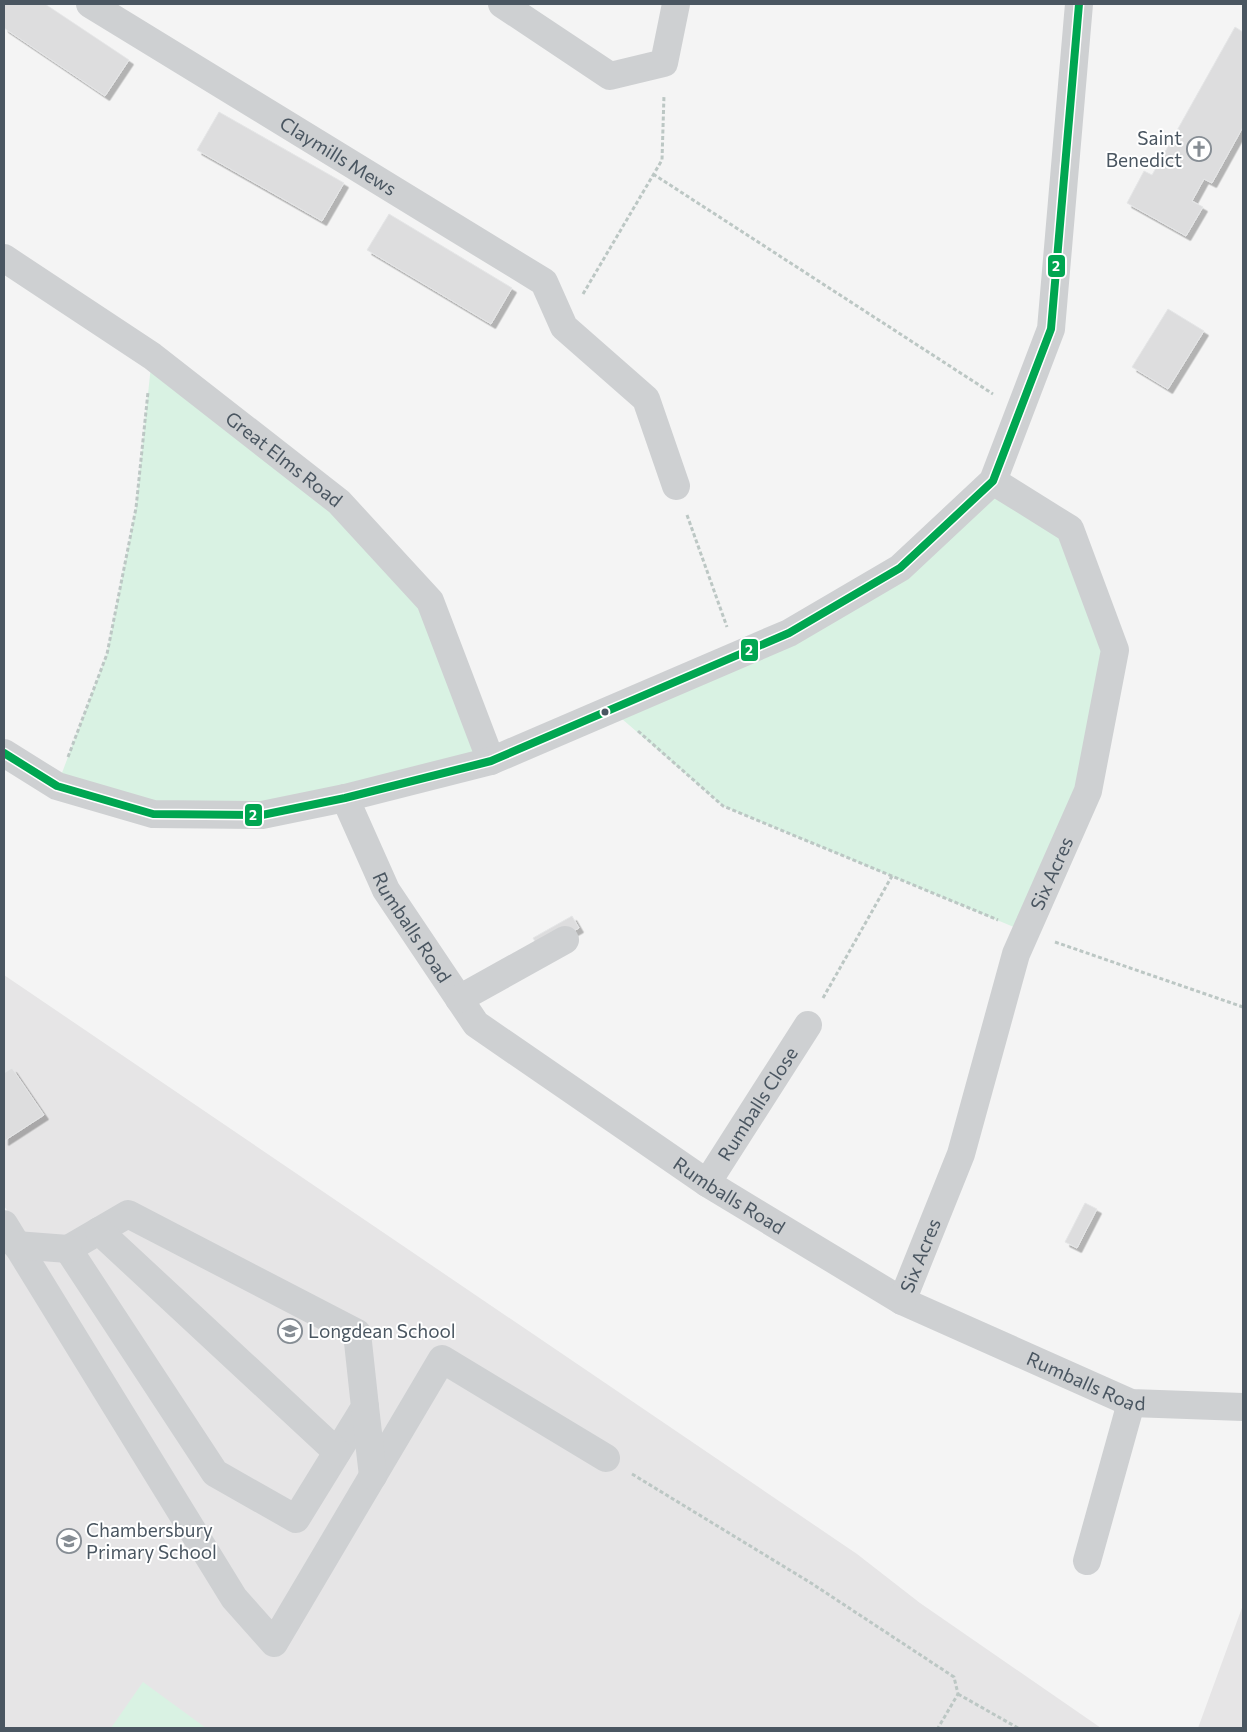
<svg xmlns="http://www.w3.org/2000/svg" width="1247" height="1732" font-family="Commissioner,sans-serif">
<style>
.education{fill:#e6e5e6}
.green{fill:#d9f2e3}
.building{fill:#ddddde;stroke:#e5e6e7;filter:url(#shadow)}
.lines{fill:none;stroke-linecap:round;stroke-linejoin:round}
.path{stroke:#bcc7c4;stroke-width:3;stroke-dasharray:4 2.5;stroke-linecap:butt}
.minor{stroke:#ced0d2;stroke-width:28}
.bus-1-casing{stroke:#fff;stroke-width:11}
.bus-1{stroke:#00a651;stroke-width:8}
.bus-dot{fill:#4a5661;stroke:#fff;stroke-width:2}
.labels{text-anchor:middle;stroke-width:4;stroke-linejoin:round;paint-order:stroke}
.poi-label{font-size:19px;fill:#4a5661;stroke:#fff;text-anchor:start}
.street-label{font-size:19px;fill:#4a5661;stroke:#fff}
.line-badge{stroke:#fff;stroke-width:2}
.badge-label{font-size:14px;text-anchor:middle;font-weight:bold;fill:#fff}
</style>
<defs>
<filter id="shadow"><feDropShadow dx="4.5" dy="4.5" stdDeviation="0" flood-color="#0004"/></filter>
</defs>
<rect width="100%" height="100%" fill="#f4f4f4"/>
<!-- education -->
<path class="education" d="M4 975 857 1554 920 1603 1101 1728H4V1227L14 1220 4 1206Z
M1243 1605V1728H1198Z"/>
<!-- green -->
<path class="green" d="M152 356 339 502 430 601 491 761 262 815 153 814 57 786 107 654 136 508Z
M993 481 1070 529 1115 650 1088 791 1026 932 723 806 600 700 789 633 900 568Z
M143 1682 206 1728H111Z"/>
<!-- building -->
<path class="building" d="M4 4H45L129 60 105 96 4 28Z
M1235 27 1243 32V127L1212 183 1204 179 1192 201 1203 207 1186 236 1127 203 1144 171 1152 175Z
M219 112 344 183 322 221 197 150Z
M389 214 512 288 491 324 367 250Z
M1168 309 1204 331 1168 389 1132 367Z
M572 916 579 928 540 950 533 938Z
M12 1068 44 1115 4 1141V1073Z
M1085 1203 1097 1209 1077 1248 1065 1242Z"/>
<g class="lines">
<!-- path -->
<path class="path" d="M653 174 993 394
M583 294 662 160 664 95
M687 515 727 627
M638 731 723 806 998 920
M68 757 107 654 136 508 148 392
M1055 942 1243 1007
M823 998 892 876
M632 1474 811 1583 954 1677 958 1694 938 1728
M958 1694 1018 1728"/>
<!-- minor -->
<g class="minor">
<path id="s1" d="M90 4 544 282 564 327 646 399 676 486"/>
<path d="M502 4 610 76 664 63 676 4"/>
<path id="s2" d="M4 258 152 356 339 502 430 601 491 761"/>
<path d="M4 753 57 786 153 814 262 815 345 798 491 761 789 633 900 568 993 481 1051 329 1079 4"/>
<path id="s3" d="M345 798 386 890 476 1024 707 1183 902 1301 1131 1403 1243 1407"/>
<path d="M459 999 565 940"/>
<path id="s4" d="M707 1183 808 1025"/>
<path d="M128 1214 357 1333 365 1407 296 1519 215 1473 68 1249Z"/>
<path d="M4 1224 234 1598 274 1643 442 1359 606 1458"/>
<path d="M99 1231 337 1452"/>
<path d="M16 1245 68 1249"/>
<path id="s5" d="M902 1301 961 1154 1016 954 1088 791 1115 650 1070 529 993 481"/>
<path d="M365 1407 373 1476"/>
<path d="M1087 1561 1131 1403"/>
</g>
<defs>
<path id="bus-1" d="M4 753 57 786 153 814 262 815 345 798 491 761 789 633 900 568 993 481 1051 329 1079 4"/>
</defs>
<!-- bus-1 casing -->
<use href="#bus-1" class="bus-1-casing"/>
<!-- bus-1 -->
<use href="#bus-1" class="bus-1"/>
</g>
<!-- icons -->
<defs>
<symbol id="church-ring" viewBox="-11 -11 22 22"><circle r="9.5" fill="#fff" stroke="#868d94" stroke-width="1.5"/><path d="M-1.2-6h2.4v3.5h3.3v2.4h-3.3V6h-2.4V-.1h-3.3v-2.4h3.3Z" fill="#868d94"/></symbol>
<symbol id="school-ring" viewBox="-11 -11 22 22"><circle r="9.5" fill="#fff" stroke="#868d94" stroke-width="1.5"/><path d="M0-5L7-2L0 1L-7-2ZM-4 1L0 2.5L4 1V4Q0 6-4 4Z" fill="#868d94"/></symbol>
</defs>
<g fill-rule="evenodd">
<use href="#church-ring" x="1185" y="135" width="28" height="28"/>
<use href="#school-ring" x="276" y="1317" width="28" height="28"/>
<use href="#school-ring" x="55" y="1527" width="28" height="28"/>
</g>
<!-- markers -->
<circle class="bus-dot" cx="605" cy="712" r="4.5"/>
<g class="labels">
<!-- poi labels -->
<g class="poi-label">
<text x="1182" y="145" text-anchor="end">Saint<tspan x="1182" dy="22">Benedict</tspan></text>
<text x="308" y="1338">Longdean School</text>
<text x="86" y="1537">Chambersbury<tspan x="86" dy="22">Primary School</tspan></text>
</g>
<!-- street labels -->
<g class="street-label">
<text dy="7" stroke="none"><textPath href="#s1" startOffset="291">Claymills Mews</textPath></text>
<text dy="7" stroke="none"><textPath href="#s2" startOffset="345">Great Elms Road</textPath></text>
<text dy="7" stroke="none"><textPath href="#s5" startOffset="454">Six Acres</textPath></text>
<text dy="7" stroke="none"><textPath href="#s3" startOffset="146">Rumballs Road</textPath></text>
<text dy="7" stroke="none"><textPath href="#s4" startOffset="94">Rumballs Close</textPath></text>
<text dy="7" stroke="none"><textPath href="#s3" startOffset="568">Rumballs Road</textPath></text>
<text dy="7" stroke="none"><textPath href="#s5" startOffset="49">Six Acres</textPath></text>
<text dy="7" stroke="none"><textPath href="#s3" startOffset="972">Rumballs Road</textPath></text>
</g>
</g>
<g class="line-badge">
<rect x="1047" y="254" width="19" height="24" rx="5" fill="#00a651"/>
<rect x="740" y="638" width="19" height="24" rx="5" fill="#00a651"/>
<rect x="244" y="803" width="19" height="24" rx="5" fill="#00a651"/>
</g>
<g class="badge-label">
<text x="1056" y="271">2</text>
<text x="749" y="655">2</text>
<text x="253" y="820">2</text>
</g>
<!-- border -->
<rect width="1247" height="1732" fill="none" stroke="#4a5661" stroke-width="10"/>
</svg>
